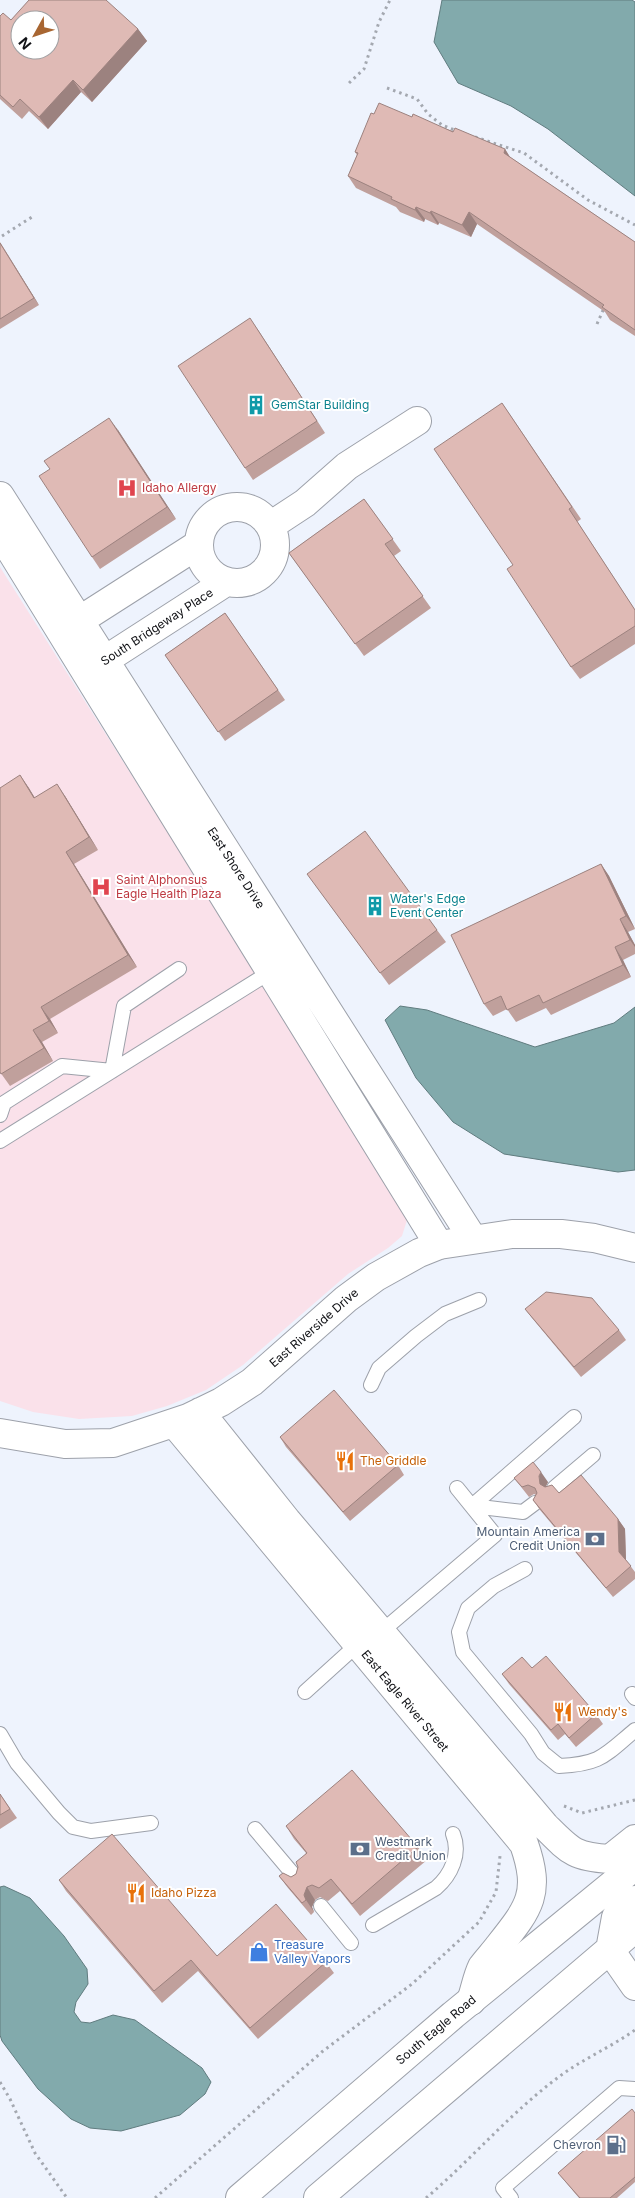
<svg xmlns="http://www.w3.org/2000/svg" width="635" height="2198" font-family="Inter,sans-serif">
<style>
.medical{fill:#fae1ea}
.water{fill:#82aaac;stroke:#607c7f}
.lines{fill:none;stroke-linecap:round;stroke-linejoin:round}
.lane-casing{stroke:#9da1aa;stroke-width:16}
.street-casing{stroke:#9da1aa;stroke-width:30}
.secondary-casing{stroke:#9da1aa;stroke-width:30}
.highway-casing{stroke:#9da1aa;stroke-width:30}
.path{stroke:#a4a8b0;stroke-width:3;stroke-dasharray:2.5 4;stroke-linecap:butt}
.lane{stroke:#fff;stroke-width:14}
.street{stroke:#fff;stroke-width:28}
.secondary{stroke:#fff;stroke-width:28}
.highway{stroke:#fff;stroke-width:28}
.wall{fill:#c0a09c}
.shaded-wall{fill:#9c827f}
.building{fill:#dfbab5;stroke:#9c827f;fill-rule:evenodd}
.labels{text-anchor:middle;stroke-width:4;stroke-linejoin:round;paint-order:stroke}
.culture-label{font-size:12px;fill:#0d838f;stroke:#fff;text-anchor:start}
.health-label{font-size:12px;fill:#be3a42;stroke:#fff;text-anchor:start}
.street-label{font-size:12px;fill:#111216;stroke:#fff}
.food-label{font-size:12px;fill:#c56008;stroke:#fff;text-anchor:start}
.service-label{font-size:12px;fill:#4e5e75;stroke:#fff;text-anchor:end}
.shop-label{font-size:12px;fill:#366cbe;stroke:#fff;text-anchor:start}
</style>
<rect width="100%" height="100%" fill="#eef3fd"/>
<!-- medical -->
<path class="medical" d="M0 567 405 1207 407 1220 402 1236 388 1248 348 1274 243 1365 206 1390 167 1406 132 1416 79 1419 33 1412 0 1401Z"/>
<!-- water -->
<path class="water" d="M442 0H632L635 2V196L548 129 511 106 458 83 434 42Z
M400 1006 427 1010 535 1047 614 1023 635 1007V1170L618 1172 504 1154 453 1122 416 1078 385 1020Z
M4 1886 30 1898 64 1936 87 1969 88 1984 76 2002 74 2012 81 2022 90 2023 113 2015 135 2020 202 2068 211 2082 205 2094 180 2115 121 2131 90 2128 71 2119 38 2089 2 2041 0 2035V1887Z"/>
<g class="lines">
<defs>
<path id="lane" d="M0 1115 4 1103 62 1066 112 1071 124 1006 179 969
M0 1141 275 969
M371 1385 379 1368 416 1336 445 1314 479 1300
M554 1488 593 1455
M472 1506 574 1417
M472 1506 523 1512 535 1503
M525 1569 494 1586 468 1608 459 1632 463 1652 531 1734 543 1753 559 1766C601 1764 604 1756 635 1730
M305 1692 358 1644 381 1632 495 1535 457 1488
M632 1694 635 1698
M0 1734 17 1763 59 1813 73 1827 91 1831 151 1823
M255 1829 298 1880
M321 1906 351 1943
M373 1925 436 1888C451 1875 461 1854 453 1834
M511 2198 503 2188 619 2088 635 2089"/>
<path id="street" d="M0 496 473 1239
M199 545a38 38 0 1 1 76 0a38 38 0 1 1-76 0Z
M270 526 305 503 347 466 417 421
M0 533 439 1245
M63 631 199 544
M88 671 226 582
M610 1950 635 1986"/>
<path id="secondary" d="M200 1412 287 1521 545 1826C570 1851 574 1857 610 1859L635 1839
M174 1423 524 1844C541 1893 530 1907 499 1946 494 1953 487 1960 482 1967 477 1977 475 1990 471 2001
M0 1433 65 1444 113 1443 188 1418 221 1402 252 1382 346 1299 376 1277 419 1253 439 1245 512 1234H561L594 1238 635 1248"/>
<path id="highway" d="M610 1950 616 1917 635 1900
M240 2198 453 2015 635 1866
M318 2198 635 1928"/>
</defs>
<!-- lane casing -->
<use href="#lane" class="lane-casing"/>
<!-- street casing -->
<use href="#street" class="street-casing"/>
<!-- secondary casing -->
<use href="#secondary" class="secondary-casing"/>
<!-- highway casing -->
<use href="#highway" class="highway-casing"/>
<!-- path -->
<path class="path" d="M349 83 364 69 379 22 390 0
M387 88 417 99 428 114 442 125 457 131
M475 137 524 153 588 200 635 225
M2 236 32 217
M597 324 604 308
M564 1806 582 1813 635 1800
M0 2082 10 2099 35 2153 67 2198
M155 2198 323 2051 412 1984 479 1922 496 1892 500 1856
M426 2198C472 2159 511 2112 560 2076 583 2059 611 2047 635 2030"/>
<!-- lane -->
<use href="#lane" class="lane"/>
<!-- street -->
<use href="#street" class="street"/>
<!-- secondary -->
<use href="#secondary" class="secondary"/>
<!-- highway -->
<use href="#highway" class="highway"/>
</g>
<!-- wall -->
<path class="wall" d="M0 16 11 20 138 29 147 41 92 102 81 92 48 129 29 111 22 119 0 99Z
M374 114 412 117 505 149 510 157 635 242V336L610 320 605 312 477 224 471 237 439 223 438 225 425 219 424 222 400 212 396 207 356 188 348 176 357 155 355 152Z
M0 242 39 305 0 329Z
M258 330 325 433 253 480 245 468Z
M502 403 581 519 577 522 635 610V644L580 679 571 667 513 565Z
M118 430 176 519 100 569 92 557Z
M364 499 401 551 394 556 431 608 364 656 289 553Z
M225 613 285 700 225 741 165 655Z
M20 775 35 798 65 796 98 850 74 864 137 967 50 1019 58 1033 42 1042 53 1061 10 1086 0 1072Z
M601 864 609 876 635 929 628 932 635 945V954L623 960 631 977 551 1015 546 1008 516 1022 507 1009 493 1016 484 1004Z
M316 886 437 930 446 942 389 985Z
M525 1309 619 1330 626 1340 581 1377 532 1318Z
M280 1437 398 1465 404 1475 350 1521 286 1447Z
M514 1478 548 1482 546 1486 559 1493 618 1519 625 1529 626 1560 635 1572V1579L613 1597 540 1510 533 1500 536 1495 534 1494 529 1497Z
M532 1668 596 1714 603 1724 576 1747 565 1734 558 1740 509 1684 502 1674Z
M0 1794 17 1818 0 1829Z
M286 1826 418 1847 427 1860 360 1916 340 1891 328 1901 320 1897 315 1900 312 1907 314 1912 311 1915 288 1888 279 1876 291 1877 296 1874 306 1853 294 1839Z
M59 1880 217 1956 326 1962 334 1973 258 2039 198 1971 162 2003 66 1891Z
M635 2113V2182L617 2198H579L558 2173Z"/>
<!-- shaded-wall -->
<path class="shaded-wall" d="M138 29 147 41 92 102 83 90Z
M73 80 81 92 48 129 39 117Z
M505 149 513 162 504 153Z
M416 207 425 219 424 222 415 210Z
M431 211 439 223 438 225 430 213Z
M469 212 477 224 471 237 462 225Z
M0 242 39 305 34 298Z
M250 318 258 330 325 433 317 421Z
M109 418 118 430 176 519 167 507Z
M569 509 577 522 635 610Z
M20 775 29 788 42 810 34 798Z
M57 784 65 796 98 850 89 837Z
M66 852 74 864 137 967 128 955Z
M601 864 609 876 635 929 626 916Z
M620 919 628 932 635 945V947L630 940Z
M615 947 623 960 631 977 623 965Z
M41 1007 50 1019 58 1033 49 1021Z
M33 1030 42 1042 53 1061 44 1048Z
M541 1472 548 1482 546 1486 547 1493 540 1484 539 1476Z
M618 1519 625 1529 626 1561 619 1552Z
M307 1887 315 1900 312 1907 314 1912 306 1900 304 1895Z"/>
<!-- building -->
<path class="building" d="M29 0H106L138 29 83 90 73 80 39 117 20 99 13 107 0 95V16L3 13 11 20ZM20 20H50V50H20Z
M379 103 412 117 413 114 453 132 455 128 505 149 504 153 635 242V330L602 307 604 305 469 212 462 225 431 211 430 213 416 207 415 210 391 199 392 197 348 176 358 153 355 152 371 113 374 114Z
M0 243 34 298 0 319Z
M250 318 317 421 245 468 178 366Z
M502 403 572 507 569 509 635 610V626L571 667 507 569 513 565 434 449Z
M109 418 167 507 92 557 39 476 50 469 44 461Z
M364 499 393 539 385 544 423 596 355 644 289 553Z
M225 613 278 690 218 732 165 655Z
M20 775 34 798 57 784 79 820 89 837 66 852 128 955 41 1007 49 1021 33 1030 44 1048 1 1074 0 1072V788Z
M365 831 437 930 380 973 307 874Z
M601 864 626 916 620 919 630 940 615 947 623 965 543 1003 539 995 507 1010 501 996 484 1004 451 935Z
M546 1292 592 1298 619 1330 574 1367 525 1309Z
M334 1390 398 1465 343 1512 280 1437Z
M533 1462 541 1472 539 1476 540 1484 545 1487 552 1485 559 1493 581 1475 618 1519 619 1552 631 1566 606 1588 533 1500 537 1493 535 1488 528 1485 522 1487 514 1478Z
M546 1656 596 1714 569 1738 558 1724 551 1730 502 1674 522 1657 532 1668Z
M352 1770 418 1847 352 1904 331 1879 319 1888 312 1885 307 1887 304 1895 306 1900 302 1903 279 1876 283 1873 291 1877 296 1874 298 1867 296 1862 307 1853 286 1826Z
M0 1794 10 1809 0 1815Z
M112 1834 217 1956 276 1904 326 1962 250 2028 191 1960 154 1991 59 1880Z
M632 2109 635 2113V2177L610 2198H580L558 2173Z"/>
<!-- icons -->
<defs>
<symbol id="building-bare" viewBox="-9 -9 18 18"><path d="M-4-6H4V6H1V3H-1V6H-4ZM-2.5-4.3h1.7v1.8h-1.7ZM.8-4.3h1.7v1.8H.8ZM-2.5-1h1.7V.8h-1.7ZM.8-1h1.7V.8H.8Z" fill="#0f9aa8" stroke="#fff" stroke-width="2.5" paint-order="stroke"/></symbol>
<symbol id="hospital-bare" viewBox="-9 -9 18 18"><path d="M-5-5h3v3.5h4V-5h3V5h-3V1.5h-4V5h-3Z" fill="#e0444e" stroke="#fff" stroke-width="2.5" paint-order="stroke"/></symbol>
<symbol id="restaurant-bare" viewBox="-9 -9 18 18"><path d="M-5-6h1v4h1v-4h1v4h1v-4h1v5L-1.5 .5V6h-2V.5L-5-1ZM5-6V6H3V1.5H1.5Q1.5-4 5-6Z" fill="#e8710a" stroke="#fff" stroke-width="2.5" paint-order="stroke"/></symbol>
<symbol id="bank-bare" viewBox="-9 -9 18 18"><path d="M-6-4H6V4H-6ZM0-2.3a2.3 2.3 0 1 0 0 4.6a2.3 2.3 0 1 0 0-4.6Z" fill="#5c6f8a" stroke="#fff" stroke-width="2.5" paint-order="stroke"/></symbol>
<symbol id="shop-bare" viewBox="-9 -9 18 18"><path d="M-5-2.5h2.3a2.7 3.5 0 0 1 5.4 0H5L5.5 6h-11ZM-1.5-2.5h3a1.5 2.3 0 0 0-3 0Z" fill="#3f7fe0" stroke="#fff" stroke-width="2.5" paint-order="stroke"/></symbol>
<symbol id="fuel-bare" viewBox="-9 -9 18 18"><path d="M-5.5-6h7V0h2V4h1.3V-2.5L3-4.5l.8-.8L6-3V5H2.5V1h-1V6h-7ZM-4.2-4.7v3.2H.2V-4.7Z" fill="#5c6f8a" stroke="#fff" stroke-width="2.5" paint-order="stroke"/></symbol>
</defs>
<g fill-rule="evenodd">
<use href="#building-bare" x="242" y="391" width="28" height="28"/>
<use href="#hospital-bare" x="113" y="474" width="28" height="28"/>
<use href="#hospital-bare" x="87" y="873" width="28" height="28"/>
<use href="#building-bare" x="361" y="892" width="28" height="28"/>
<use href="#restaurant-bare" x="331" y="1447" width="28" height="28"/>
<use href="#bank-bare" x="581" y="1525" width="28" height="28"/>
<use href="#restaurant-bare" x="549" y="1698" width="28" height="28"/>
<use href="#bank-bare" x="346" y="1835" width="28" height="28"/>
<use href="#restaurant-bare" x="122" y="1879" width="28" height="28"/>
<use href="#shop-bare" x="245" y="1938" width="28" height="28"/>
<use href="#fuel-bare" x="602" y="2131" width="28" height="28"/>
</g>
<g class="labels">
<!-- culture labels -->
<g class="culture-label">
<text x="271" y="409">GemStar Building</text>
<text x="390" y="903">Water's Edge<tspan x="390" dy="14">Event Center</tspan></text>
</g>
<!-- health labels -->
<g class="health-label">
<text x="142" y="492">Idaho Allergy</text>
<text x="116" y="884">Saint Alphonsus<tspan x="116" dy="14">Eagle Health Plaza</tspan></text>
</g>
<!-- street labels -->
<g class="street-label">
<text transform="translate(157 627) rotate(-33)" y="4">South Bridgeway Place</text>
<text transform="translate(236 868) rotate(57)" y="4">East Shore Drive</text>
<text transform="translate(314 1328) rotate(-41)" y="4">East Riverside Drive</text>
<text transform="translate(405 1701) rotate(50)" y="4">East Eagle River Street</text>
<text transform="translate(436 2030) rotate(-40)" y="4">South Eagle Road</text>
</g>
<!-- food labels -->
<g class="food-label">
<text x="360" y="1465">The Griddle</text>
<text x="578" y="1716">Wendy's</text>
<text x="151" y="1897">Idaho Pizza</text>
</g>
<!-- service labels -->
<g class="service-label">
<text x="580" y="1536">Mountain America<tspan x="580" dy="14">Credit Union</tspan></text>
<text x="375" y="1846" text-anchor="start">Westmark<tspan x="375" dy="14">Credit Union</tspan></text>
<text x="601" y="2149">Chevron</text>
</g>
<!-- shop labels -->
<g class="shop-label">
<text x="274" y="1949">Treasure<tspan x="274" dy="14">Valley Vapors</tspan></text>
</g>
</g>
<!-- north arrow -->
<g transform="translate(35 35) rotate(230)"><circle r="24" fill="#ffffff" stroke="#a0a0a2"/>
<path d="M0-4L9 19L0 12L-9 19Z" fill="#a86632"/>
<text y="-8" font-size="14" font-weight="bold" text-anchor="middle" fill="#111216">N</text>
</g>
</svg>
